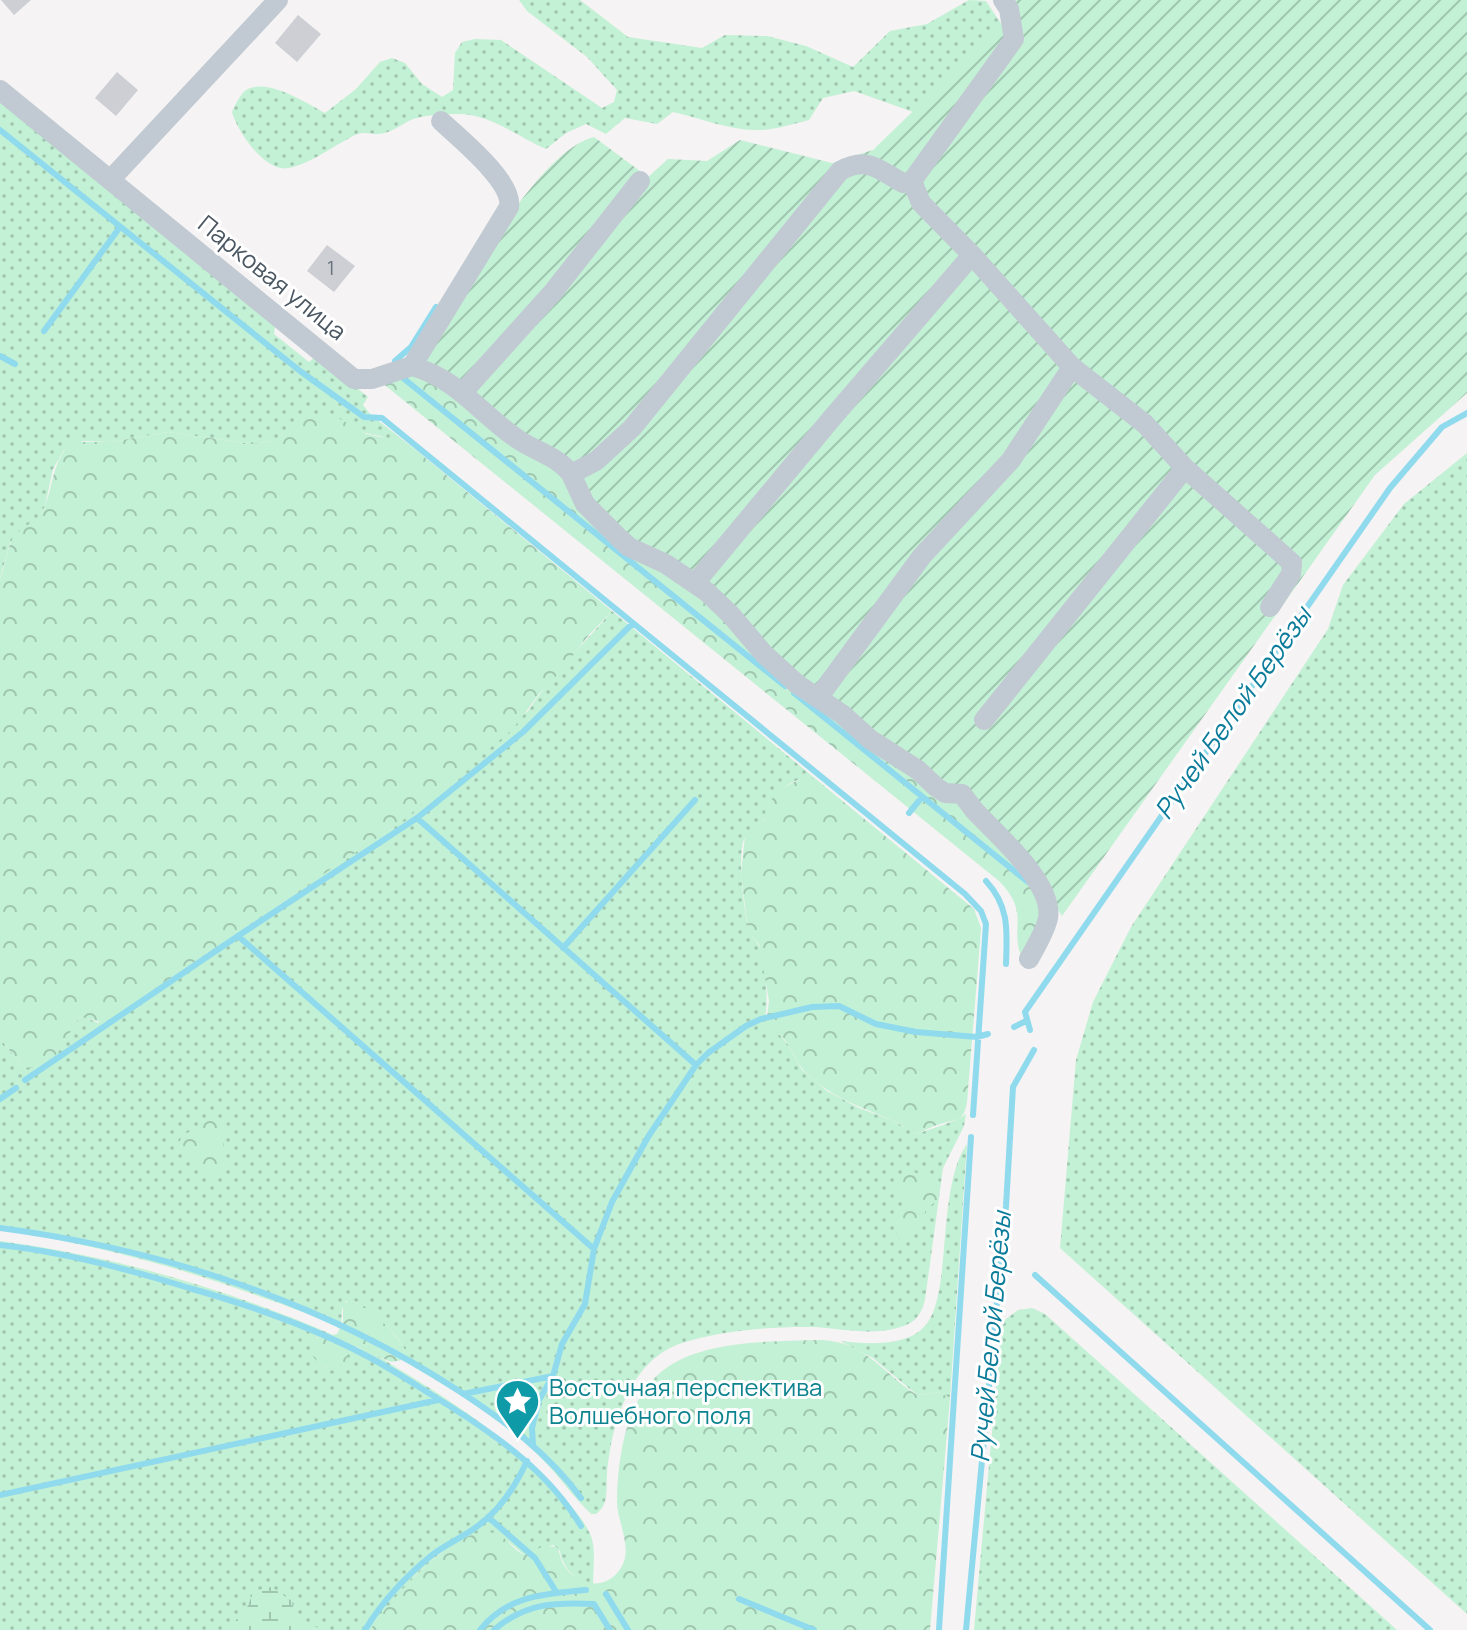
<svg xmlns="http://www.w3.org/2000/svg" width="1467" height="1630" font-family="Manrope,sans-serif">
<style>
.grass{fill:url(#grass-dots)}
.forest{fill:url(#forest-crowns)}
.wetland{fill:url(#wetland-marsh)}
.garden{fill:url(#garden-furrows)}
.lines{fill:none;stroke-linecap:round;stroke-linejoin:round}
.stream{stroke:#90daee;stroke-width:6}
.building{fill:#cdcfd5}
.minor{stroke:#c1cad2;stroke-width:20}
.labels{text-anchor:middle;stroke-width:6;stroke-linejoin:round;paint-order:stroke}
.number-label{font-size:20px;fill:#6b747e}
.street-label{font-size:24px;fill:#4a5661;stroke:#fff}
.culture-label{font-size:24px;fill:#0d838f;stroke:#fff;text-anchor:start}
.water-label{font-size:26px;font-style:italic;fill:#0c7c9b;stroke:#fff}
</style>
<defs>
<pattern id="grass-dots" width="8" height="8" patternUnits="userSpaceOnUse" patternTransform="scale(2)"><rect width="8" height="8" fill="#c3f1d5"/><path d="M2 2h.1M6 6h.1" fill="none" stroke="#a0c6b0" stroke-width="1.8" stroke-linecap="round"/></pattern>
<pattern id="forest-crowns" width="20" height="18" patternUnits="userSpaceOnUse" patternTransform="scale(2)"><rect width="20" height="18" fill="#c3f1d5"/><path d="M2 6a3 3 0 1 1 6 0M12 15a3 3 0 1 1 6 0" fill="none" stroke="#a0c6b0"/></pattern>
<pattern id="wetland-marsh" width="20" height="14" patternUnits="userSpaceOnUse" patternTransform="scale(2)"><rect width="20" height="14" fill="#c3f1d5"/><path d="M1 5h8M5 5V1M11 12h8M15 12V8" fill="none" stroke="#a0c6b0"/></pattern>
<pattern id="garden-furrows" width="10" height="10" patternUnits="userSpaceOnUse" patternTransform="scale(2)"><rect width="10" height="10" fill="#c3f1d5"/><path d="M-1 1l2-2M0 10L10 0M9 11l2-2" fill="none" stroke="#a0c6b0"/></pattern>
</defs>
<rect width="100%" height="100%" fill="#f5f3f3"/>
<!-- grass -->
<path class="grass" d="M519 0H580L628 37 702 48 725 35 767 36 806 46 853 67 890 31 927 24 969 0 986 1 1006 31 916 113 854 91 823 98 809 120C793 124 775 130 759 130 730 131 701 118 673 112L657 124 625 118 606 134 586 124 566 133 546 149C516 136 490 113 455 114 442 114 425 115 413 119 402 124 391 133 379 134 370 134 364 131 355 135 335 145 310 164 289 168 265 173 237 131 232 112 235 105 240 95 246 90 267 77 306 103 325 113L356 89 380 62 392 58 405 63 422 84 442 97 453 90 455 53 462 42 475 39 501 40 602 108 614 102 617 90 587 57 527 11Z
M0 97 275 326 274 334 309 362 315 357 320 358 368 397 363 405 371 415 416 450 380 436 297 419 275 441 252 444 168 432 111 442 83 441 64 450 53 469 45 506 39 517 10 543 0 579Z
M1467 453V1614L1060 1248 1076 1060 1093 1002 1131 927 1328 629 1343 585 1404 504Z
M612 611 817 780C793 774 774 792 766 814 762 825 746 831 743 842 738 862 744 907 748 928 750 935 755 938 758 944 765 956 769 1004 765 1017L789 1046 802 1070 827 1091 859 1108 894 1121 916 1134C928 1130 958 1121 966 1114L964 1126 943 1168 925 1300C922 1310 918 1320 908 1324 879 1338 842 1328 812 1327 774 1326 715 1331 679 1344 628 1363 611 1427 607 1475 606 1490 609 1505 596 1514H591C572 1496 557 1473 538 1455 498 1416 450 1388 402 1360L405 1350C394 1328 374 1315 354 1301H346L342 1309 341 1329C315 1316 288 1306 261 1297 176 1266 89 1243 0 1230V1038L22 1066C52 1076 64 1037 79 1018L85 1017 98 1023 528 711C552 674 584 644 612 611Z
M967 1144 950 1398 939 1392 917 1395 873 1358 840 1341C866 1344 904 1347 923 1328 954 1299 935 1190 967 1144Z
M0 1241C115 1256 227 1289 333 1335L315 1338 316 1359 326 1368 353 1348C369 1347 388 1363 402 1371 461 1407 516 1444 562 1496 572 1507 585 1521 591 1536 596 1550 593 1569 593 1585 577 1582 562 1568 560 1551L553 1545 524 1555 509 1542 463 1539 438 1555 415 1576 370 1630H0Z
M1032 1308 1045 1314 1397 1630H974L1002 1322 1018 1310Z"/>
<!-- forest -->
<path class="forest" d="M414 371 558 467 655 563 960 798 1030 880 1042 917 1022 959C1009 926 1031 914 999 881L381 382Z
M318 414 340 419 366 434 395 440 416 450 612 611 588 636 560 672 539 694 513 729 402 821 107 1021C96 1024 90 1016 79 1018 64 1038 54 1076 22 1066L0 1038V579C5 567 6 554 11 542 18 526 39 523 45 506 54 482 52 463 71 442H111L168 432 252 444 275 441 297 419Z
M808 777 817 780 974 909 981 928 980 942 967 1102C964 1122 956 1119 940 1124 932 1126 924 1131 916 1134 908 1131 902 1124 894 1121 861 1107 832 1098 806 1073 793 1060 790 1035 770 1030L766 1024 769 1001 759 944 748 931 741 874 745 835 764 819C766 796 787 783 808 777Z
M211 1119H221L227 1124 223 1149 225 1166 223 1175 215 1180 186 1158 178 1145 182 1136Z
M912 1172C927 1175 940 1182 939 1199L926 1209 921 1224 911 1234 900 1239C888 1225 901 1218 905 1204 898 1195 895 1189 898 1177Z
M350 1300C369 1306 396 1332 405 1350L402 1360 391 1362 357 1347 349 1351 345 1362 335 1371C325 1369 305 1356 312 1342 315 1335 330 1336 337 1334L343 1322V1304Z
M822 1340C868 1343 882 1373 917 1395L939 1392 950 1398 930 1630H370C389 1602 456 1522 494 1533 507 1536 512 1550 524 1555L544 1546 557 1547C560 1553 560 1558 563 1564 577 1587 608 1592 622 1566 633 1547 616 1519 617 1500 622 1349 691 1342 822 1340Z"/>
<!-- wetland -->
<path class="wetland" d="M271 1587 292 1601C295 1627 305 1621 323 1630H225L245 1612 254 1591Z"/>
<!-- garden -->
<path class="garden" d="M994 0H1467V393L1375 475 1062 916 1050 897 946 789 882 741 637 544 588 499 432 369 424 356C457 302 534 152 594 137L648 177 668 159 707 161 740 140 832 163 873 150 1006 21Z"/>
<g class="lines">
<!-- stream -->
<path class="stream" d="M0 130 300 371 364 417 382 418 633 623
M44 331 120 227
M0 356 15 364
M395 361 411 347 436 307
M403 378 785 686
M794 693 1028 882
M909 813 922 797
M417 818 696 1065
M986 881C1010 907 1007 932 1006 964
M238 936 594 1249
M563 948 695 800
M1014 1027 1026 1021
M1030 1030 1025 1012 1390 488 1442 427 1467 413
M25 1080 238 936 417 818 523 732 633 623 965 894 981 911 986 924 973 1115
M0 1099 16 1088
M0 1228C160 1249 323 1302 459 1391 505 1421 548 1453 581 1498
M0 1245C64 1252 128 1269 189 1288 249 1305 310 1326 365 1355 394 1370 420 1388 448 1405 500 1438 549 1473 581 1526
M1035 1275 1430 1630
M463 1394 553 1376
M533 1445 532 1428 539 1400 553 1376 562 1344 585 1304 594 1249 612 1202 648 1137 696 1065 708 1053 746 1026 761 1019 812 1007 839 1006 876 1024 916 1032 977 1037 988 1034
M0 1495 438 1400
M488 1517 535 1558 557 1593
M606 1594 628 1630
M739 1599 814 1630
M365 1630C382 1602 406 1576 432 1555 446 1544 464 1537 479 1525 501 1509 516 1485 527 1461
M480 1630C508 1595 545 1594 586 1590
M494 1630C525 1603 555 1602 594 1604L610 1630
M939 1630 971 1137
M966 1630 1006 1206 1013 1087 1034 1050"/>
</g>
<!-- building -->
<path class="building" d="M1 0H31L14 15Z
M298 15 321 34 297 62 275 43Z
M117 72 138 90 116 116 95 98Z
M327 245 355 266 334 292 307 271Z"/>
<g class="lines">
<!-- minor -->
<path class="minor" d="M0 90 354 379H372L412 366
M111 179 278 0
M912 181 921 203 972 255 1072 367 1145 424 1185 468 1292 563 1291 574 1270 607
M412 366C460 380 481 415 519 440 535 451 559 457 571 474L596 461 632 428 840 171C868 156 877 169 903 183L912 181 1014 39 1009 9 1003 0
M412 366 509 207C514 182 459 138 441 121
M463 392 553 292 640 181
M571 474 585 504 619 538 629 547 666 564 707 592 731 615 764 654 797 684 842 714 871 740 918 770 936 787 945 793 962 794 974 810C996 834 1054 883 1048 918 1045 932 1036 946 1029 959
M695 583 832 418 972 255
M818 698 922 556 1011 460 1072 367
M984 720 1185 468"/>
</g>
<!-- icons -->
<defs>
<symbol id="sight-pin" viewBox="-11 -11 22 30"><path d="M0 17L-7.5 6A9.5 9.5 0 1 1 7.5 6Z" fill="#0f9aa8" stroke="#fff"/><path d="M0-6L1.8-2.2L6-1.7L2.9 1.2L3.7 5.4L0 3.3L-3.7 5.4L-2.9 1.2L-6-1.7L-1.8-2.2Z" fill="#fff"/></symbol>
</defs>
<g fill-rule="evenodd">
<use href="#sight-pin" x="492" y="1376" width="51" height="69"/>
</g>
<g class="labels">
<!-- number labels -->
<g class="number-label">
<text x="331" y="275">1</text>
</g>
<!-- street labels -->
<g class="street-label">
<text transform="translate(272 278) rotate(39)" y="8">Парковая улица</text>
</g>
<!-- culture labels -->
<g class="culture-label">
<text x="549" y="1396">Восточная перспектива<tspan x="549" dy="28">Волшебного поля</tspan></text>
</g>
<!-- water labels -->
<g class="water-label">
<text transform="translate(1233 713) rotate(-55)" y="9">Ручей Белой Берёзы</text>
<text transform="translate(991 1337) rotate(-85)" y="9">Ручей Белой Берёзы</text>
</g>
</g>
</svg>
